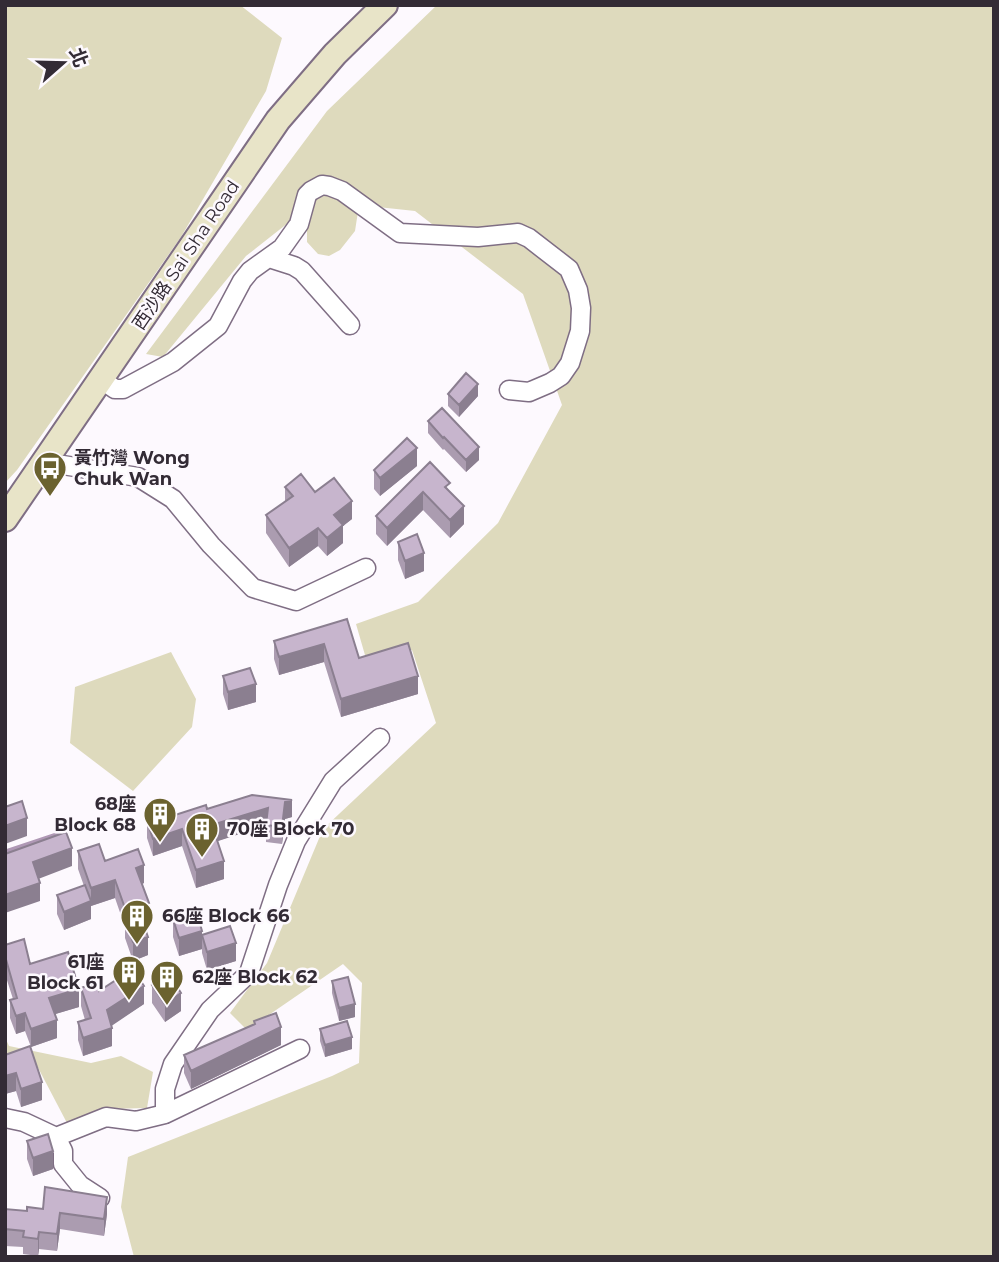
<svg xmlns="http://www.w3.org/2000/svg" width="999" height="1262" font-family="Montserrat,'Noto Sans TC',sans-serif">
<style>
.green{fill:#dedabd}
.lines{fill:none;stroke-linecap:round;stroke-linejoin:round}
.stream{stroke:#af98b5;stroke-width:5}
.street-casing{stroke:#7f6e84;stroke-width:21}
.secondary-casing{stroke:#7f6e84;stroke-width:28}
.street{stroke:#fff;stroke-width:18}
.secondary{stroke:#e8e4c8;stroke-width:24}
.wall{fill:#ab9cb0}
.shaded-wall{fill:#8b7f90}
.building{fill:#c7b5cd;stroke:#8b7f90;stroke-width:2}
.labels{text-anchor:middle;stroke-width:5;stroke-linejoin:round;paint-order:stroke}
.street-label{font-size:18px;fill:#332b35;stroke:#fdf9fe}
.poi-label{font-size:18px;font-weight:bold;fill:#332b35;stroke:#fdf9fe;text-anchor:start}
</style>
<rect width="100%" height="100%" fill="#fdf9fe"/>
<!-- green -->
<path class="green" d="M5 5H240L282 38 266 91 181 237 17 470 5 483Z
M437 5H994V1257H134L121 1207 128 1157 332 1076 359 1063 362 983 343 964 247 1030 230 1013 267 963 323 829 436 723 412 650 367 662 356 624 418 602 498 523 562 405 523 294 415 211 359 205 355 231 340 250 329 256 318 254 307 242V208L246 256 163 357 146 354 327 111Z
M171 652 196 699 192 727 133 791 70 743 75 687Z
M5 1037 9 1046 91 1063 121 1056 153 1072 147 1108 110 1109 67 1123 34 1060 5 1062Z"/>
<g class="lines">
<!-- stream -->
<path class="stream" d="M5 852 59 834"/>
<defs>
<path id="street" d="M269 258 294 266 302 271 350 325
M102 380 115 389H123L173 362 218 326 242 281 250 271 282 248 299 224 307 195 311 191 322 185 329 186 342 191 400 233 478 237 518 233 529 238 569 269 578 290 581 308 580 331 570 363 561 376 550 383 529 392 509 390
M44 462 138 477 173 499 211 545 253 588 296 601 366 568
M165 1114V1089L173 1064 210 1010 249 973 278 885 296 841 333 781 380 738
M5 1118 24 1122 56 1137 106 1117 136 1121 165 1114 300 1049
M56 1137 63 1151V1164L80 1185 100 1198"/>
<path id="secondary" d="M5 519 278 120 335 54 385 5"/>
</defs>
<!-- street casing -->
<use href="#street" class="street-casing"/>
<!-- secondary casing -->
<use href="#secondary" class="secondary-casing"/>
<!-- street -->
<use href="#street" class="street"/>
<!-- secondary -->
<use href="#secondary" class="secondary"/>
</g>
<!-- wall -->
<path class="wall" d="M448 394 478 396 459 417 448 406Z
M428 421 479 460 466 472 444 449 443 450 428 433Z
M430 462 450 492 464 524 450 538 423 510 387 546 376 534V516Z
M417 466 380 496 374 489V470Z
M285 487 315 492 352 519 343 526V543L327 556 318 546 289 567 266 533V515L285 502Z
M398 542 424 571 405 579 398 560Z
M347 619 359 658 418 694 341 717 324 662 279 675 274 659V641Z
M223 676 256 702 228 710 223 694Z
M169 817H292L285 819 282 844 266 842V825L217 841 224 879 196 888 182 846 153 856 147 838V821Z
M78 851 105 861 144 883 142 884 149 921 143 923 148 955 133 961 125 938V927L115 898 91 906V919L64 930 57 914V895L84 886 78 869Z
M173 919 202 949 179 956 173 937Z
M202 935 236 961 207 970 202 953Z
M5 945 30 964 79 1007 55 1014 57 1038 31 1047 25 1031 16 1034 10 1018V1000L13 999 5 974Z
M332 981 355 1017 339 1021 332 993Z
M152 985 181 1011 165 1022 152 1003Z
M81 988 99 991 144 1004 111 1025 112 1046 83 1056 78 1040V1022L85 1020 81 1006Z
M254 1021 281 1045 191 1089 184 1073V1055L254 1025Z
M320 1029 352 1049 325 1057 320 1041Z
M5 1055 42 1100 21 1107 16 1091 5 1094Z
M27 1141 53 1169 33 1176 27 1159Z
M5 1209 27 1211 43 1209 107 1214 104 1236 60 1229 57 1251 39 1249 38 1256 23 1254V1247L5 1246Z"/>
<!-- shaded-wall -->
<path class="shaded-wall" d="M478 384V396L459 417V405Z
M479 447V460L466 472V460Z
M417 448V466L380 496V478Z
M423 492V510L387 546V528Z
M352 501V519L343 526V543L327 556V538L334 515Z
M464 506V524L450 538V520Z
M318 528V546L289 567V548Z
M424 553V571L405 579V561Z
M324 644V662L279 675V657Z
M418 676V694L341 717V699Z
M256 684V702L228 710V692Z
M292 800V817L285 819 282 844V827L285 802Z
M268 808V825L212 843V825Z
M27 818V836L5 844V826Z
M182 829V846L153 856V839Z
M72 848V866L33 881V862Z
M224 861V879L196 888V870Z
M144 865V883L136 886V868Z
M115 880V898L91 906V919L64 930V912L91 901V888Z
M40 883V901L5 913V895Z
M149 903V921L128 928 126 921V911Z
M202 931V949L179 956V938Z
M148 937V955L133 961V942Z
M236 943V961L207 970V952Z
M144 986V1004L107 1029V1010Z
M79 989V1007L49 1016V998Z
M181 993V1011L165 1022V1004Z
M355 1004V1017L339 1021V1008Z
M25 1013V1031L16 1034V1016Z
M57 1020V1038L31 1047V1029Z
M281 1027V1045L191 1089V1071Z
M112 1028V1046L83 1056V1038Z
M352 1037V1049L325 1057V1045Z
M16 1073V1091L5 1094V1076Z
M42 1082V1100L21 1107V1089Z
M53 1151V1169L33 1176V1158Z
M107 1197V1214L104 1236V1219Z
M60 1213V1229L57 1251V1234Z
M39 1232V1249L38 1256V1239Z"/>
<!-- building -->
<path class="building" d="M466 373 478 384 459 405 448 394Z
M442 408 479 447 466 460 444 437 443 438 428 421Z
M407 438 417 448 380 478 374 470Z
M430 462 450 483 445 487 464 506 450 520 423 492 387 528 376 516Z
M301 474 315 492 334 478 352 501 334 515 343 525 327 538 318 528 289 548 266 515 293 496 285 487Z
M417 534 424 553 405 561 398 542Z
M347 619 359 658 408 643 418 676 341 699 324 644 279 657 274 641Z
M250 668 256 684 228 692 223 676Z
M252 795 292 800 285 802 282 827 266 825 268 808 212 825 224 861 196 870 182 829 153 839 147 821 168 814 169 817 206 805 207 809Z
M22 801 27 818 5 826V807Z
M66 832 72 848 33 862 40 883 5 895V854Z
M99 844 105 861 138 849 144 865 136 868 149 903 126 911 115 880 91 888 78 851Z
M85 885 91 901 64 912 57 895Z
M197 913 202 931 179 938 173 919Z
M140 914 148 937 133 942 125 919Z
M230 926 236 943 207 952 202 935Z
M24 939 30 964 68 952 79 989 49 998 57 1020 31 1029 25 1013 16 1016 10 1000 17 998 5 956V945Z
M133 969 144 986 107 1010 112 1028 83 1038 78 1022 91 1018 81 988 96 983 99 991Z
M169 974 181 993 165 1004 152 985Z
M348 977 355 1004 339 1008 332 981Z
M276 1013 281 1027 191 1071 184 1055 255 1024 254 1021Z
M347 1021 352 1037 325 1045 320 1029Z
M30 1046 42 1082 21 1089 16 1073 5 1076V1055Z
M48 1134 53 1151 33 1158 27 1141Z
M45 1187 107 1197 104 1219 60 1213 57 1234 39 1232 38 1239 23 1237 24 1231 5 1229V1209L27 1211V1207L43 1209Z"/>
<!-- icons -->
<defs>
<symbol id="bus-pin" viewBox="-11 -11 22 30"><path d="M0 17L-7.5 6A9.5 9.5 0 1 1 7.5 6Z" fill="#6b622f" stroke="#fdf9fe"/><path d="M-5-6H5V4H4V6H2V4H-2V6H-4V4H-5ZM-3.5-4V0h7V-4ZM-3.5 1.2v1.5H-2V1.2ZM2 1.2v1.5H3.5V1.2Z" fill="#fff"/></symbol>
<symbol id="building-pin" viewBox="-11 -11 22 30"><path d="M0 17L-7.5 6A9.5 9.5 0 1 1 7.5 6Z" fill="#6b622f" stroke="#fdf9fe"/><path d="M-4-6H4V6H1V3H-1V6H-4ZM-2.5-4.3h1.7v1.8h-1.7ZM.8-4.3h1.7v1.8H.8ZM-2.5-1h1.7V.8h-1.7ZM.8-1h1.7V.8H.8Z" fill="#fff"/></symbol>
</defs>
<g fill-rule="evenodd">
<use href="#bus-pin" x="31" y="449" width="38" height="52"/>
<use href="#building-pin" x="141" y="795" width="38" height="52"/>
<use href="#building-pin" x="183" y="810" width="38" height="52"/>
<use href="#building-pin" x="118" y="897" width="38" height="52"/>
<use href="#building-pin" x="110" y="953" width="38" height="52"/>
<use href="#building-pin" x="148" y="958" width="38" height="52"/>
</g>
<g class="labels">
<!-- street labels -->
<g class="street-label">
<text transform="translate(186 255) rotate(-56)" y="6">西沙路 Sai Sha Road</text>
</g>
<!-- poi labels -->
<g class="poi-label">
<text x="74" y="464">黃竹灣 Wong<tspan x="74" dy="21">Chuk Wan</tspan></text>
<text x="136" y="810" text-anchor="end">68座<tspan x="136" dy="21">Block 68</tspan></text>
<text x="227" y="835">70座 Block 70</text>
<text x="162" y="922">66座 Block 66</text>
<text x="104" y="968" text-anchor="end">61座<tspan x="104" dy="21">Block 61</tspan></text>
<text x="192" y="983">62座 Block 62</text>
</g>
</g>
<!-- border -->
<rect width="999" height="1262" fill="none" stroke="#332b35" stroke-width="14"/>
<!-- north arrow -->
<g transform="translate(63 63) rotate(70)" stroke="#fdf9fe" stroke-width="5" paint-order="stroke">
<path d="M0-5L12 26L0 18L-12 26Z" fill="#332b35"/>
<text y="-10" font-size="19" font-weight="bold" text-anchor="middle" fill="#332b35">北</text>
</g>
</svg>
